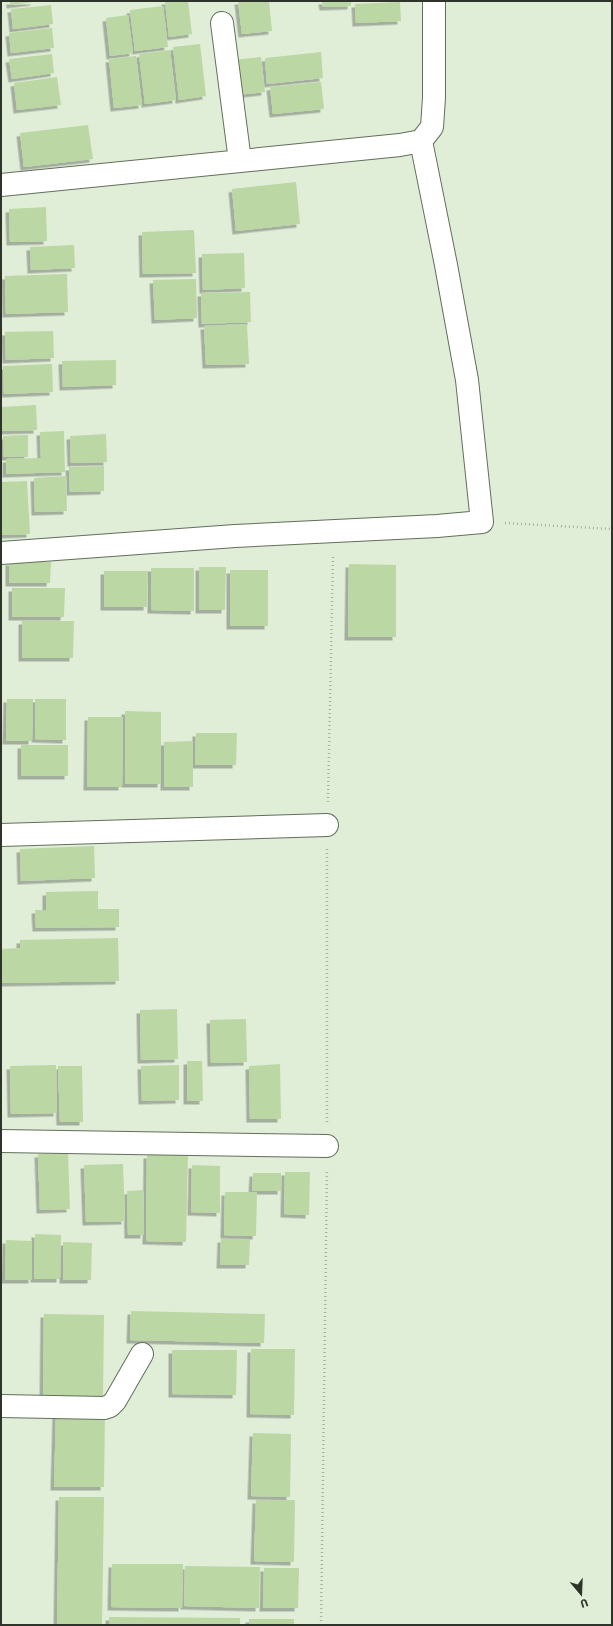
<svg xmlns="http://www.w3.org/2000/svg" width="613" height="1626" font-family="Signika,sans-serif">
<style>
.building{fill:#bbd8a4;filter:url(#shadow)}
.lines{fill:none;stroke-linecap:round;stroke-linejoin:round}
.minor-casing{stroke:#636e5b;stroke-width:24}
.path{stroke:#a8b2a0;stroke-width:2.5;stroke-dasharray:1 3;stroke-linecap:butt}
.minor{stroke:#fff;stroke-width:22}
</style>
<defs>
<filter id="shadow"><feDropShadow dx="-3.5" dy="3.5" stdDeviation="0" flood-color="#0004"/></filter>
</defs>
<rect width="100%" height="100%" fill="#e0edd7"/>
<!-- building -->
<path class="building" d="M10 1H34V2L10 5Z
M165 1H188L192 34 169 37Z
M238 1H269L272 31 242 34Z
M322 1H351V6L323 7Z
M400 2 401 21 356 23 355 4Z
M51 5 53 24 13 29 11 9Z
M163 6 168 47 135 51 130 10Z
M128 15 133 53 110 56 106 18Z
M52 28 54 48 11 53 9 33Z
M200 44 206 96 179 100 173 47Z
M170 50 176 100 145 104 139 54Z
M321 52 323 78 267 84 265 58Z
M52 54 54 73 12 79 9 59Z
M136 56 142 105 114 108 109 59Z
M261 57 265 92 226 96 222 61Z
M57 77 61 105 17 110 14 83Z
M321 82 324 109 273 114 270 87Z
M88 125 93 159 24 167 20 133Z
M296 182 300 224 236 231 232 189Z
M46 207 47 241 10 242 9 209Z
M194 230 196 273 143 274 142 232Z
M74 245 75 268 31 270 30 247Z
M244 253 245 288 203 290 202 254Z
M67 274 68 312 6 314 5 276Z
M196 279 197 318 155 320 153 280Z
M250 292 251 322 202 324 201 293Z
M247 324 249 364 206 365 204 326Z
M53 331 54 358 6 360 5 332Z
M116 360V385L63 387 62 361Z
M52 364 53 392 4 394 3 366Z
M36 405 37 430 1 431V407Z
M64 431 65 472 6 474V459L41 458 40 432Z
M106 434 107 462 71 463 70 436Z
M28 435V457H4L3 436Z
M104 466V491L70 492 69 467Z
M66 476 67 511 35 512 34 478Z
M27 481 30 534 1 535V482Z
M9 562H51L50 583H9Z
M349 564 396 565V637H348Z
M199 567H226L225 610H199Z
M151 568H194V611L151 610Z
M230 570H268V626H230Z
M104 571H148L147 607H104Z
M12 588H65L64 617H12Z
M22 621H74L73 658H22Z
M7 699H33L32 741H6Z
M35 699H66V740L35 739Z
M125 711 161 712V784H125Z
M88 717H123L122 787H87Z
M196 733H237L236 765H195Z
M193 741V787H164V742Z
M21 745H68V776H21Z
M94 846 95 878 21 881 20 849Z
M98 891V909H119V927L36 928 35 910H46V892Z
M118 938 119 981 2 983V949L20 948V940Z
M177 1009 178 1059 141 1060 140 1010Z
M246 1019 247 1062 211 1063 210 1020Z
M187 1061H202L203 1101H187Z
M280 1064 281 1119H250L249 1066Z
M56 1065 57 1113 11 1114 10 1066Z
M179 1065V1100L142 1101 141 1066Z
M58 1066H82L83 1122H60Z
M68 1153 70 1209 40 1210 38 1154Z
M147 1155H188L186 1242 146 1241Z
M123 1164 125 1221 86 1222 84 1165Z
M192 1165 220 1166V1213L191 1212Z
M285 1172H310L309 1215 284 1214Z
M253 1173H281V1191H252Z
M143 1190 144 1235H128L127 1191Z
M225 1192H257L256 1236 224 1235Z
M35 1234 61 1235 60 1279H34Z
M221 1239H250L249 1265H220Z
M6 1240 32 1241V1280H5Z
M63 1242 92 1243 91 1280H63Z
M131 1311 265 1314 264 1343 130 1340Z
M44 1314 104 1315 103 1399 43 1398Z
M251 1349H295L294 1415 250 1414Z
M172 1350H237L236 1395 172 1394Z
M56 1413H105L104 1487H54Z
M253 1433 291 1434 290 1497 251 1496Z
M59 1497H104L102 1625H57Z
M256 1500H295L294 1562 254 1561Z
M112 1564H183L182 1608 111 1607Z
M185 1566 260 1567 259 1608 184 1606Z
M264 1568H299L298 1608H263Z
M109 1617 240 1618V1625H109Z
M249 1619H294V1625H249Z"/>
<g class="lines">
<defs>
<path id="minor" d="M222 23 240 161
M1 185 400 145 421 141 432 127 434 98V1
M1 553 235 536 437 526 482 522 467 380 446 265 421 141
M1 835 327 825
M1 1141 327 1146
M1 1406 104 1408 110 1406 115 1401 142 1354"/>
</defs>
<!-- minor casing -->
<use href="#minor" class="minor-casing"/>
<!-- path -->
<path class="path" d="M505 523 612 529
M328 802 333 555
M327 1122V849
M321 1625 327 1169"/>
<!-- minor -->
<use href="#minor" class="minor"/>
</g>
<!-- border -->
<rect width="613" height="1626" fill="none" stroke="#2f342b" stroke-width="4"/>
<!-- north arrow -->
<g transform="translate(581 1594) rotate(161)" stroke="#e0edd7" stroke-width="3" paint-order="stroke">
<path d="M0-3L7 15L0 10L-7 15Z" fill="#2f342b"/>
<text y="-6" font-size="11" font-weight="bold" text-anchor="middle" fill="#2f342b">U</text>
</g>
</svg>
